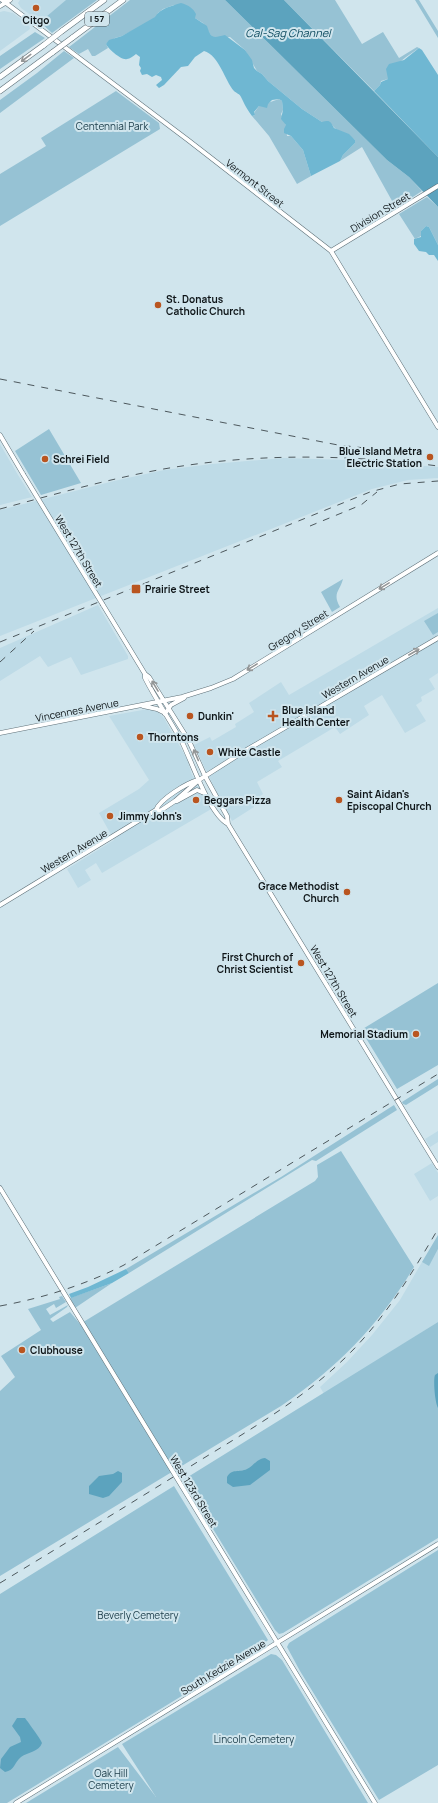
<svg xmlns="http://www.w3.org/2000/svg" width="438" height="1803" font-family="Manrope,sans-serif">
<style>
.built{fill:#bedbe7}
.green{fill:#96c2d4}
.forest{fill:#6fb7d2}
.water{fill:#5ca3be}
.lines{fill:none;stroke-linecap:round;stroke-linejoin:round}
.secondary-casing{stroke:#5f7179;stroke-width:5}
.highway-casing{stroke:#5f7179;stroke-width:6}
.secondary{stroke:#fff;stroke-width:4}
.highway{stroke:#fff;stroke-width:5}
.rail{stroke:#4d585d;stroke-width:1;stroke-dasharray:7 7;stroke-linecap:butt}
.secondary-bridge-casing{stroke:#5f7179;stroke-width:5;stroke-linecap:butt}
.highway-bridge-casing{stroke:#5f7179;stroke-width:6;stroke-linecap:butt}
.secondary-bridge{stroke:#fff;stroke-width:4}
.highway-bridge{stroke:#fff;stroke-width:5}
.oneway{stroke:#939697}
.poi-dot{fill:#b95520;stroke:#d0e5ed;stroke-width:1.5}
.labels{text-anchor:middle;stroke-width:4;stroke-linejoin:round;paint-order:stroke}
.shield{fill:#d0e5ed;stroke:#485358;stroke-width:1}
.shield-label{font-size:9px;font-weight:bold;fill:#0e1518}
.poi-label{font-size:10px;font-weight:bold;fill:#0e1518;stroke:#d0e5ed;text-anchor:start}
.park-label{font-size:10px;fill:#1a3b48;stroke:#d0e5ed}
.street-label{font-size:10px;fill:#0e1518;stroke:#d0e5ed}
.water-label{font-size:11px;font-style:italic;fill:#0e4b5f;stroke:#d0e5ed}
</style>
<rect width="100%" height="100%" fill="#d0e5ed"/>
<!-- built -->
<path class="built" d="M20 0H67L40 22 21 8 18 3Z
M4 11 13 13 29 25 30 29 0 51V12Z
M0 444 18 475 32 497 0 505Z
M284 458 349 460 438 467V478L408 480 372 489 0 636V510L114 481 164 470 212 464Z
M98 605 128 656V659L81 675 71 657 48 667 40 656 0 681V648Z
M438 608V673L429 679 435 689 421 697 422 701 416 705 426 721 405 733 382 695 364 706 369 715 340 734 335 727 278 761 282 767 257 782 263 794 251 802 254 807 232 821 211 781 194 745 210 737 212 741 236 727 235 724 254 712 249 703 281 682 289 695Z
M148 709 158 712 164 718 187 759 192 775 213 808 102 873 96 863 85 870 91 880 78 888 67 869 114 840 99 813 139 789 149 780 109 716Z
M438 1131V1142L430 1147 425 1139Z
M432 1163 438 1173V1196L430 1201 414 1174Z
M438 1249V1322L324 1394 320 1387 347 1362 372 1335 400 1300 422 1262 429 1265Z"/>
<!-- green -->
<path class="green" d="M66 0H97L52 33 40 22Z
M130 0H225L387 160 409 177 422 191 396 208 362 147 340 161 343 155 355 143V140C349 134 337 132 332 125L322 122 302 109 268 81 262 74 257 71 245 50 230 37H212L203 23 174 5 163 9 158 13 156 17 142 26 122 36 115 38 106 44 108 48 95 56H92L88 49 79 54 69 47Z
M284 0H335L362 44 383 32 399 58 417 47 419 48C406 57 398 62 388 75V79L381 81 380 85 374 91Z
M415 0H419L438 31V38Z
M35 32 45 38 0 69V56Z
M64 51 74 58 0 113V100L37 73Z
M116 91 159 123 160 129 0 226V174L46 146 41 138Z
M279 99 282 101 283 110 281 114 286 125 287 136H291L303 150 311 176 297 184 269 136 252 116 255 115 254 113 259 106Z
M427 197 438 207V245L429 227 426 226 421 231V236L415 239 399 214Z
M49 429 81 483 41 495 15 451Z
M343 579C340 591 332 593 340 607L332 612 321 592Z
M438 613V632L433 635 424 621Z
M438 983V1065L397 1089 361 1030Z
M438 1079V1085L406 1105 403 1104 402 1102Z
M394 1105 397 1110 316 1161 312 1160 129 1273 126 1269 281 1177Z
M341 1151 414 1267C379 1325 337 1368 281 1406L0 1576V1391L15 1377 1 1356 41 1330 28 1309 60 1299 59 1297 62 1296 66 1302 56 1308 54 1304 46 1309 50 1315 68 1305 67 1307 50 1319 53 1322 70 1312 80 1324 315 1181 318 1177 317 1165Z
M438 1235V1249L429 1266 422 1262Z
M112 1283 75 1308 70 1298Z
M438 1322V1538L283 1633 279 1634 275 1630 183 1480Z
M174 1486 268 1640 257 1650 7 1803H0V1594Z
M438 1550V1765L379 1800 300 1671 287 1647 289 1643Z
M271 1654 276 1655 282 1660 368 1803H26L118 1747 156 1797 122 1744Z"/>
<!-- forest -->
<path class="forest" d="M181 3C188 5 193 8 196 14L195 18 207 26C211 39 213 38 225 35L245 50 252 60 254 68 257 71 262 74 268 81 302 109 322 122C330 120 330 121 334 128L349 134 355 140V143L343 155 340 161 311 176 303 150 291 136 284 133V129L286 125 281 119 283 110 282 101 279 99 272 100 268 104 267 108 259 106 254 112 255 115 252 116C246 108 245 105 241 97 240 94 236 93 234 91 225 81 219 55 204 51L195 57 188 66 181 67 164 85 159 88 156 85 162 80 161 77 156 75 152 77 147 74 142 75 140 71 141 68 139 65 140 57 136 54C133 56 130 59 127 59 122 61 108 49 106 44L109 40 122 36 155 17C160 8 172 6 181 3Z
M419 48 422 50 438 75V157L374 91 380 85 381 82 388 79 386 69 389 64 404 60Z
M426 226 429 227 438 245V261L434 255H429L426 252 419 251 414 244V239L421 237V231Z
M126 1269 129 1273 112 1283 71 1298 69 1294 88 1287Z"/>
<!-- water -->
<path class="water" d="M225 0H284L438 157V207L409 177 387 160Z
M438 1373V1408C435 1403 433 1380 435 1375Z
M265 1458 270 1461V1470L250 1485 233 1487 227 1483V1477C232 1468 239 1473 247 1469 254 1466 256 1459 265 1458Z
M118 1471 122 1473V1482L109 1496 103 1498 89 1494V1486L99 1476 113 1474Z
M17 1718H25C28 1722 42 1741 42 1743 39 1752 28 1752 21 1757 14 1763 15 1770 5 1772L0 1768 1 1759 10 1747 21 1742 20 1737 12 1726Z"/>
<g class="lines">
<defs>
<path id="secondary" d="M2 0 188 140 331 251 438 427
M0 6 10 0
M331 251 438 186
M0 435 23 474
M103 605 145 674V678C156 700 170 720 182 742 192 762 209 814 228 824
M145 674 149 677 189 741 205 776 227 816 228 824 438 1167
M143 706 157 709 163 712
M165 714 171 705 184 698
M0 733 182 697 211 688 233 679 438 553
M177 801 197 790 204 793
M156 810C160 799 187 783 198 780
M0 905 156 810 160 811 175 801 199 780 243 752 438 638
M0 1188 375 1803
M16 1803 438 1544"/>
<path id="highway" d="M62 31 104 0
M72 38 123 0
M0 77 44 45
M0 91 53 52"/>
</defs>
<!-- secondary casing -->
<use href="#secondary" class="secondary-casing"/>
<!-- highway casing -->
<use href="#highway" class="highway-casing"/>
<!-- secondary -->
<use href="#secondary" class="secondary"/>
<!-- highway -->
<use href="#highway" class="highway"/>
<!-- rail -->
<path class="rail" d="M0 379 338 445 438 456
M0 509C52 495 105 480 158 470 251 453 344 454 438 466
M310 526 361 505 377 492
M0 642 370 492 400 484 438 481
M0 662 34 631
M0 1306C43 1298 85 1285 124 1265L438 1074
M0 1583C66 1543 133 1502 199 1461 251 1429 305 1398 349 1354 386 1317 412 1273 438 1229"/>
<defs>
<path id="secondary-bridge" d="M23 474 103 605"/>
<path id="highway-bridge" d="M44 45 62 31
M53 52 72 38"/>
</defs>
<!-- secondary-bridge casing -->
<use href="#secondary-bridge" class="secondary-bridge-casing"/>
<!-- highway-bridge casing -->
<use href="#highway-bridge" class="highway-bridge-casing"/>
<!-- secondary-bridge -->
<use href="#secondary-bridge" class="secondary-bridge"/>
<!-- highway-bridge -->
<use href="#highway-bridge" class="highway-bridge"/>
</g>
<!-- one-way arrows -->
<defs><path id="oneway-shaft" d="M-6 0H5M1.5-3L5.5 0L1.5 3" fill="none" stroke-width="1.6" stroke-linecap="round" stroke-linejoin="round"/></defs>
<g class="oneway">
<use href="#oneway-shaft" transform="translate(26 58) rotate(143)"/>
<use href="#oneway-shaft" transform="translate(384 586) rotate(149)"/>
<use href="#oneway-shaft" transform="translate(414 652) rotate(-30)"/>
<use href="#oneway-shaft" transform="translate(252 667) rotate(149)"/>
<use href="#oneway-shaft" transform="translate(155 686) rotate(-121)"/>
<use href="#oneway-shaft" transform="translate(196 755) rotate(-113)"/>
</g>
<!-- markers -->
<g class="poi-dot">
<circle cx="36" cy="8" r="4"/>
<circle cx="158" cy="305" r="4"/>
<circle cx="430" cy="457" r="4"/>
<circle cx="45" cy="459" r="4"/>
<rect x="131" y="584" width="10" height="10" rx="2"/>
<circle cx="190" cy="716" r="4"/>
<path d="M271 710h4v4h4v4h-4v4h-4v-4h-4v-4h4z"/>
<circle cx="140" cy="737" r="4"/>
<circle cx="210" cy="752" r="4"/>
<circle cx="196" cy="800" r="4"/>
<circle cx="339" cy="800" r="4"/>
<circle cx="110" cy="816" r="4"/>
<circle cx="347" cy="892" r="4"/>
<circle cx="301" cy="963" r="4"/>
<circle cx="416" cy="1034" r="4"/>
<circle cx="22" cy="1350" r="4"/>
</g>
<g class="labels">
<!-- shield labels -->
<rect class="shield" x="85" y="12" width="24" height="14" rx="3"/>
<g class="shield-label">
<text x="97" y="22">I 57</text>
</g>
<!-- poi labels -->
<g class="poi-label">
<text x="36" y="24" text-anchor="middle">Citgo</text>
<text x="166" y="303">St. Donatus<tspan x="166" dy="12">Catholic Church</tspan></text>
<text x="422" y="455" text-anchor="end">Blue Island Metra<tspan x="422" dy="12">Electric Station</tspan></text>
<text x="53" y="463">Schrei Field</text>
<text x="145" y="593">Prairie Street</text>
<text x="282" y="714">Blue Island<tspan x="282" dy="12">Health Center</tspan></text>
<text x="198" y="720">Dunkin'</text>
<text x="148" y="741">Thorntons</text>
<text x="218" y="756">White Castle</text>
<text x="347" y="798">Saint Aidan's<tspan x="347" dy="12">Episcopal Church</tspan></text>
<text x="204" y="804">Beggars Pizza</text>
<text x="118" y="820">Jimmy John's</text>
<text x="339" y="890" text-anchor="end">Grace Methodist<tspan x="339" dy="12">Church</tspan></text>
<text x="293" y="961" text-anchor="end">First Church of<tspan x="293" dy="12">Christ Scientist</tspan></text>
<text x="408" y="1038" text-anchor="end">Memorial Stadium</text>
<text x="30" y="1354">Clubhouse</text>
</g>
<!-- park labels -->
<g class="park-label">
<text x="112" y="130">Centennial Park</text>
<text x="138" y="1619">Beverly Cemetery</text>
<text x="254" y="1743">Lincoln Cemetery</text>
<text x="111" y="1777">Oak Hill<tspan x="111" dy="12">Cemetery</tspan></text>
</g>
<!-- street labels -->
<g class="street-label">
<text transform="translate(255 183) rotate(38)" y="4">Vermont Street</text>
<text transform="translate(380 212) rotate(-31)" y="4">Division Street</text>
<text transform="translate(79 551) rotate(59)" y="4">West 127th Street</text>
<text transform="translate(298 630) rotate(-32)" y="4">Gregory Street</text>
<text transform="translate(355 677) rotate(-30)" y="4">Western Avenue</text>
<text transform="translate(77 710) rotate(-11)" y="4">Vincennes Avenue</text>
<text transform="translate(74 851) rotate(-31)" y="4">Western Avenue</text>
<text transform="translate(334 981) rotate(59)" y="4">West 127th Street</text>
<text transform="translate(194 1491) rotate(59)" y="4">West 123rd Street</text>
<text transform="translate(223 1667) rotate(-31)" y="4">South Kedzie Avenue</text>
</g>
<!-- water labels -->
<g class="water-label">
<text x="288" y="37">Cal-Sag Channel</text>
</g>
</g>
</svg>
